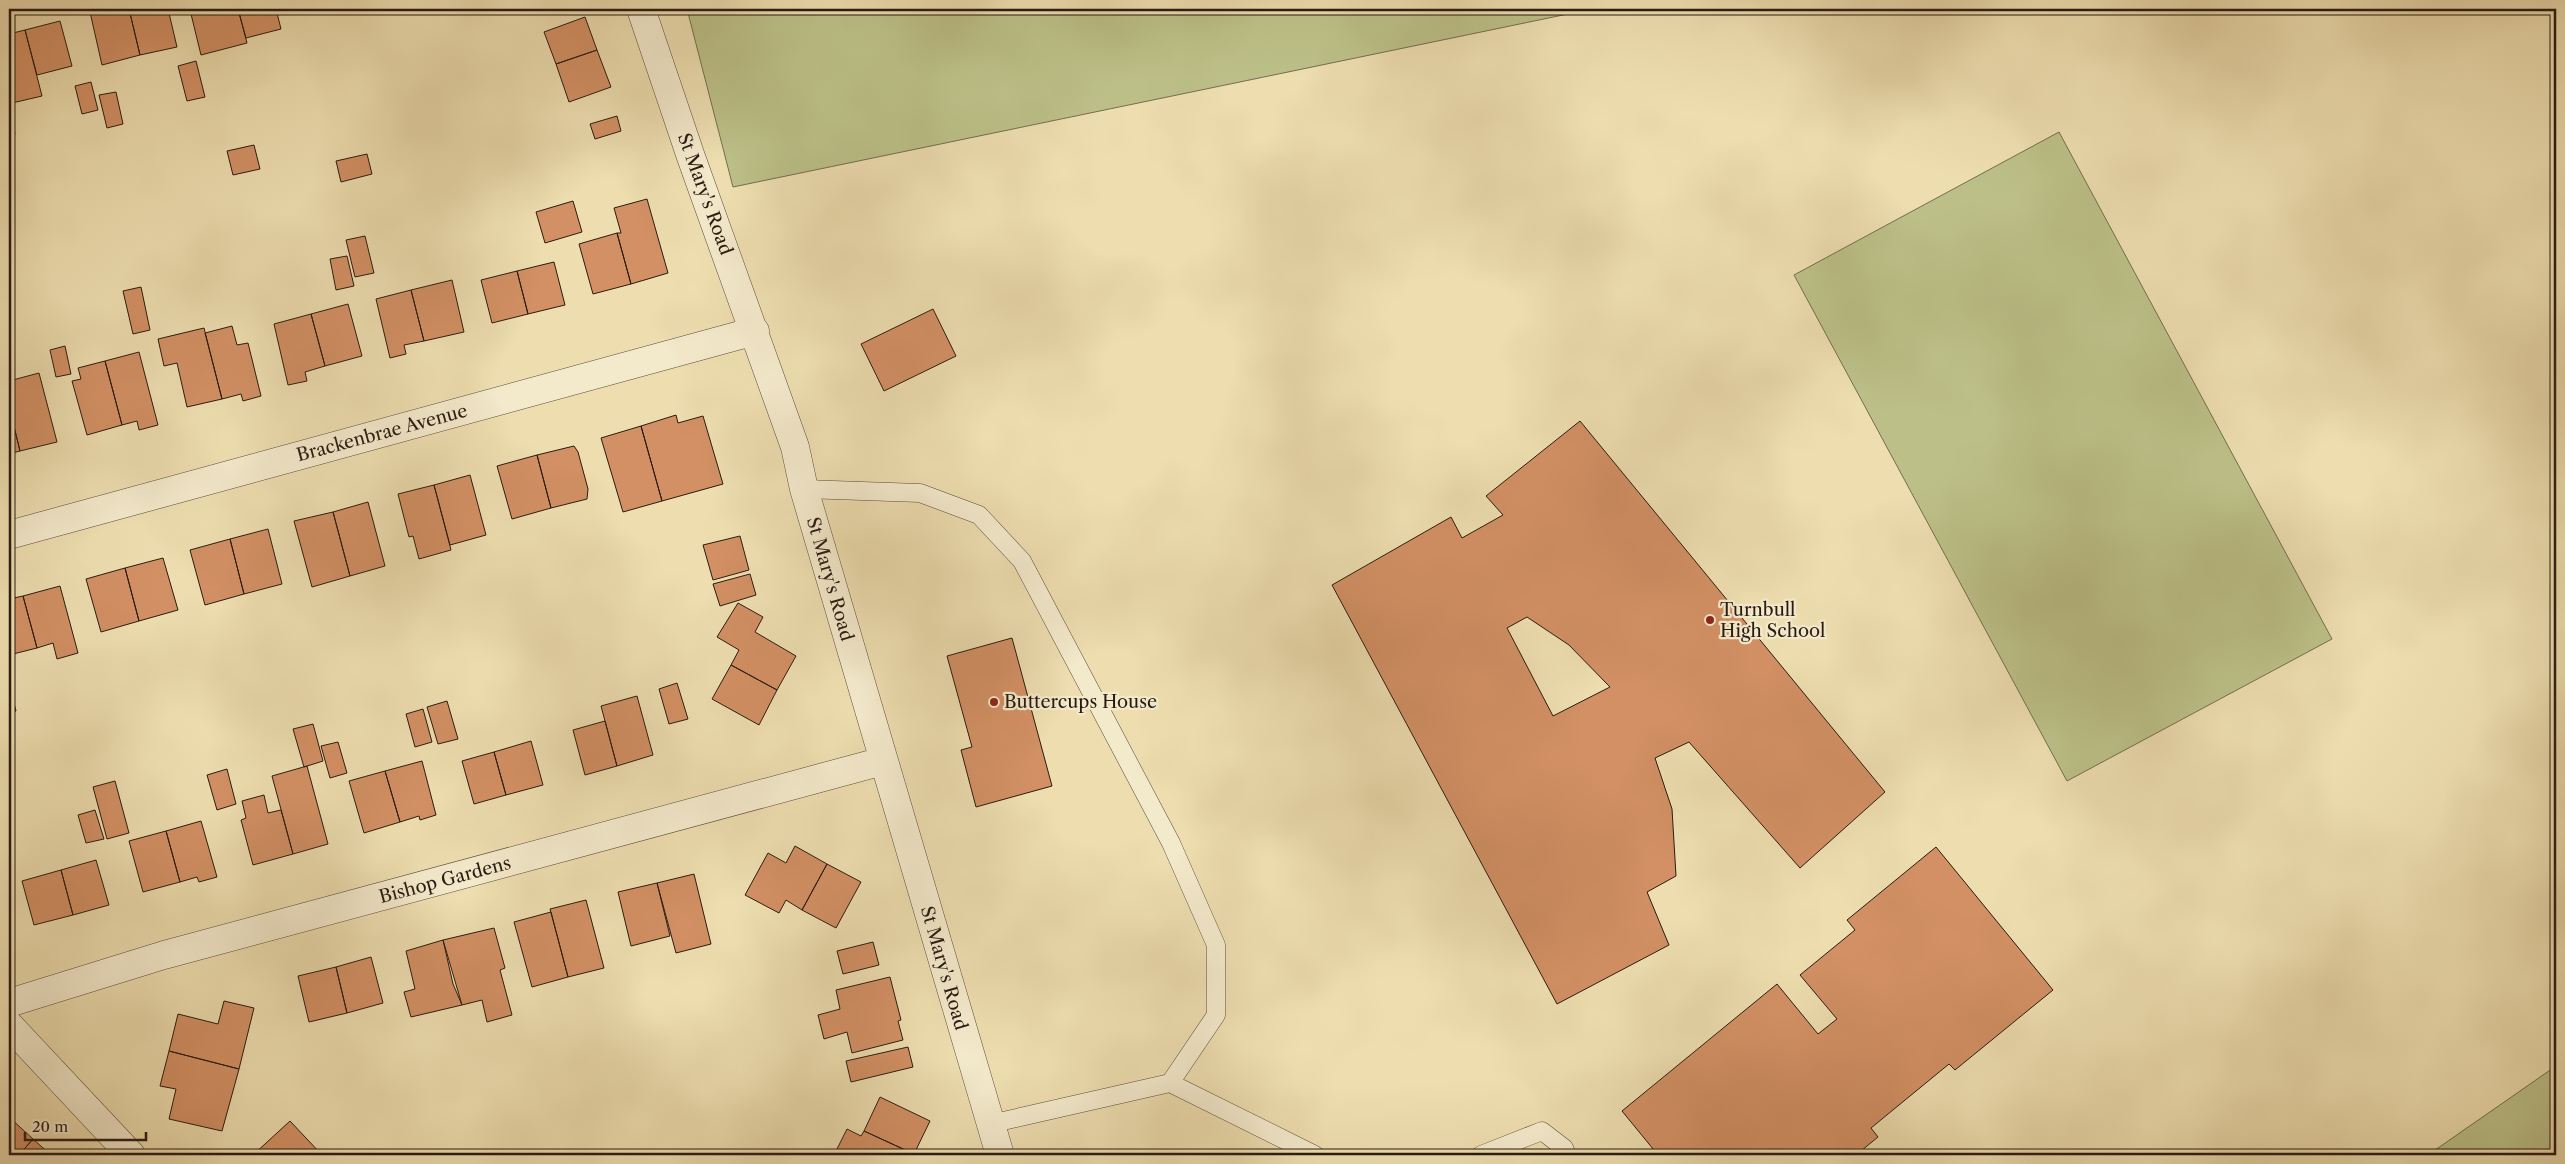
<svg xmlns="http://www.w3.org/2000/svg" width="2565" height="1164" font-family="'Libre Caslon Text',serif">
<style>
.green{fill:#bcc088;stroke:#726e4d}
.building{fill:#d29064;stroke:#291b12;fill-rule:evenodd}
.lines{fill:none;stroke-linecap:round;stroke-linejoin:round}
.service-casing{stroke:#5a4c39;stroke-width:19}
.minor-casing{stroke:#5a4c39;stroke-width:29}
.service{stroke:#f3e9cb;stroke-width:18}
.minor{stroke:#f3e9cb;stroke-width:28}
.poi-dot{fill:#8f2418;stroke:#f3e9cb;stroke-width:2}
.labels{text-anchor:middle;stroke-width:4.5;stroke-linejoin:round;paint-order:stroke}
.street-label{font-size:18px;fill:#291b12;stroke:#f3e9cb}
.poi-label{font-size:18px;fill:#291b12;stroke:#f3e9cb;text-anchor:start}
</style>
<rect width="100%" height="100%" fill="#edddaf"/>
<filter id="stains"><feTurbulence type="fractalNoise" baseFrequency=".004" numOctaves="4"/><feColorMatrix values="0 0 0 0 .2 0 0 0 0 .09 0 0 0 0 .02 0 0 0 .5 -.17"/></filter>
<radialGradient id="worn" r=".72"><stop offset=".6" stop-color="#630" stop-opacity="0"/><stop offset="1" stop-color="#630" stop-opacity=".3"/></radialGradient>
<!-- green -->
<path class="green" d="M687 9H1592L733 187Z
M2059 132 2332 639 2067 781 1794 275Z
M2556 1066V1155H2428Z"/>
<!-- building -->
<path class="building" d="M104 9H129L140 55 102 65 90 12Z
M129 9H168L177 47 140 55Z
M200 9H238L247 43 201 55 191 14 200 12Z
M238 9H276L281 29 246 38Z
M585 17 597 50 556 64 544 32Z
M60 21 72 66 37 75 25 30Z
M25 30 42 96 12 103 9 90V34Z
M597 50 611 87 569 102 556 64Z
M196 61 205 97 187 101 178 66Z
M91 82 98 110 82 114 75 86Z
M116 92 123 124 107 128 99 95Z
M9 109 15 134 9 136Z
M617 116 621 131 595 139 590 124Z
M254 145 260 169 233 175 227 151Z
M367 154 372 174 341 182 336 161Z
M647 199 668 273 631 284 617 233H621L614 208Z
M573 201 582 232 545 243 536 212Z
M617 233 631 284 593 294 579 244Z
M365 236 374 273 355 277 346 240Z
M347 256 354 286 336 290 330 259Z
M554 262 565 305 528 314 517 271Z
M517 271 528 314 492 323 481 280Z
M452 280 464 332 424 341 411 290Z
M141 287 150 330 133 334 123 291Z
M411 290 424 341 404 345 406 354 390 358 376 299Z
M348 304 362 356 325 366 311 314Z
M933 309 956 356 884 391 861 344Z
M311 314 325 366 305 372 307 381 288 385 274 324Z
M232 326 237 345 248 343 261 396 243 401 241 394 222 399 205 333Z
M204 328 222 399 187 407 177 363 164 366 158 339Z
M65 346 71 374 56 377 50 350Z
M139 352 158 425 139 430 137 421 122 425 105 361Z
M105 361 122 425 87 435 72 381 81 379 78 368Z
M39 373 57 442 20 451 9 406V381Z
M9 406 20 451 9 454Z
M676 415 678 423 703 416 723 484 662 501 641 426Z
M1580 421 1885 792 1800 868 1689 742 1655 758 1672 809 1676 876 1647 892 1669 945 1557 1004 1332 585 1451 517 1462 538 1503 515 1486 496ZM1527 617 1569 645 1610 687 1553 716 1507 628Z
M641 426 662 501 623 512 601 438Z
M574 446 578 452 588 489 587 499 551 508 537 455Z
M537 455 551 508 512 519 497 466Z
M470 475 486 535 450 545 434 485Z
M434 485 451 550 419 559 413 536 409 537 398 494Z
M368 502 385 566 350 576 333 512Z
M333 512 350 576 312 587 294 521Z
M268 529 282 584 244 594 230 539Z
M740 536 749 570 713 580 703 545Z
M230 539 244 594 205 605 190 550Z
M163 558 178 610 139 621 125 568Z
M125 568 139 621 101 632 86 579Z
M750 574 756 595 720 606 713 584Z
M60 586 78 653 57 659 53 643 37 648 23 596Z
M23 596 37 648 9 655V599Z
M738 603 763 617 755 632 796 656 777 690 731 665 739 650 717 637Z
M1012 638 1052 786 976 807 961 750 972 747 947 656Z
M731 665 777 690 759 725 712 699Z
M677 683 688 719 669 724 659 689Z
M9 684 16 711 9 713Z
M637 696 653 755 617 766 601 706Z
M447 701 458 739 438 744 427 707Z
M423 709 432 742 415 747 406 714Z
M605 721 617 766 585 775 573 730Z
M313 724 323 761 304 767 293 729Z
M531 741 543 785 506 795 494 752Z
M338 742 347 773 330 778 321 746Z
M494 752 506 795 474 804 462 761Z
M422 761 436 815 420 820 419 816 400 822 385 771Z
M307 766 328 844 293 854 272 776Z
M227 769 236 804 217 810 207 775Z
M385 771 400 822 364 833 349 781Z
M115 781 129 833 107 839 93 787Z
M264 795 268 813 281 810 293 854 253 865 241 820 246 818 242 801Z
M95 810 104 839 86 843 78 815Z
M201 821 217 877 199 882 197 877 180 882 166 831Z
M166 831 180 882 143 892 129 841Z
M795 846 827 864 802 910 786 900 779 913 745 895 768 853 786 863Z
M1936 847 2053 990 1955 1070 1949 1064 1871 1128 1878 1137 1856 1155H1658L1622 1111 1777 984 1818 1034 1837 1019 1800 975 1855 930 1847 920Z
M96 860 109 905 73 915 61 870Z
M827 864 861 882 836 928 802 910Z
M61 870 73 915 34 925 22 881Z
M694 874 711 944 676 953 657 883Z
M657 883 670 936 631 946 618 892Z
M586 900 604 968 568 977 550 909Z
M551 912 568 977 532 987 514 922Z
M494 928 505 968 500 970 512 1015 487 1022 482 1000 462 1005 443 940Z
M443 940 453 984 462 1005 411 1017 404 992 415 989 406 951Z
M873 942 879 965 843 974 837 951Z
M371 957 383 1003 347 1013 336 967Z
M336 967 347 1013 309 1022 298 976Z
M890 977 901 1020 898 1021 903 1040 852 1053 847 1032 824 1039 818 1015 840 1009 836 990Z
M224 1001 254 1008 239 1069 169 1051 178 1014 218 1024Z
M908 1047 913 1067 851 1082 846 1061Z
M169 1051 239 1069 222 1131 169 1119 176 1089 160 1086Z
M880 1097 930 1121 914 1154 864 1131Z
M9 1117 33 1139 19 1155H9Z
M290 1121 322 1155H253Z
M847 1129 861 1136 864 1131 914 1154 834 1155Z
M33 1139 51 1155H19Z"/>
<g class="lines">
<defs>
<path id="service" d="M804 489 920 493 979 515 1022 561 1171 843 1216 945V1015L1170 1083
M990 1124 1170 1083 1315 1155
M1481 1155 1542 1131 1564 1148 1567 1155"/>
<path id="minor" d="M641 9 691 157 795 447 804 489 1000 1155
M9 535 755 331
M9 1003 164 955 883 761
M9 1025 131 1155"/>
</defs>
<!-- service casing -->
<use href="#service" class="service-casing"/>
<!-- minor casing -->
<use href="#minor" class="minor-casing"/>
<!-- service -->
<use href="#service" class="service"/>
<!-- minor -->
<use href="#minor" class="minor"/>
</g>
<!-- markers -->
<g class="poi-dot">
<circle cx="1710" cy="620" r="5"/>
<circle cx="994" cy="702" r="5"/>
</g>
<g class="labels">
<!-- street labels -->
<g class="street-label">
<text transform="translate(705 194) rotate(70)" y="6">St Mary's Road</text>
<text transform="translate(382 433) rotate(-15)" y="6">Brackenbrae Avenue</text>
<text transform="translate(830 579) rotate(74)" y="6">St Mary's Road</text>
<text transform="translate(445 880) rotate(-15)" y="6">Bishop Gardens</text>
<text transform="translate(944 968) rotate(74)" y="6">St Mary's Road</text>
</g>
<!-- poi labels -->
<g class="poi-label">
<text x="1720" y="616">Turnbull<tspan x="1720" dy="21">High School</tspan></text>
<text x="1004" y="708">Buttercups House</text>
</g>
</g>
<!-- margin -->
<rect width="2565" height="1164" fill="none" stroke="#edddaf" stroke-width="30"/>
<rect x="10" y="10" width="2545" height="1144" fill="none" stroke="#291b12" stroke-width="2.5"/>
<rect x="15" y="15" width="2535" height="1134" fill="none" stroke="#291b12"/>
<!-- scale -->
<path d="M25 1132v8h121v-8" fill="none" stroke="#291b12" stroke-width="2.5"/>
<text x="32" y="1132" font-size="15" fill="#291b12" stroke="#f3e9cb" stroke-width="4" paint-order="stroke">20 m</text>
<rect width="100%" height="100%" filter="url(#stains)"/>
<rect width="100%" height="100%" fill="url(#worn)"/>
</svg>
